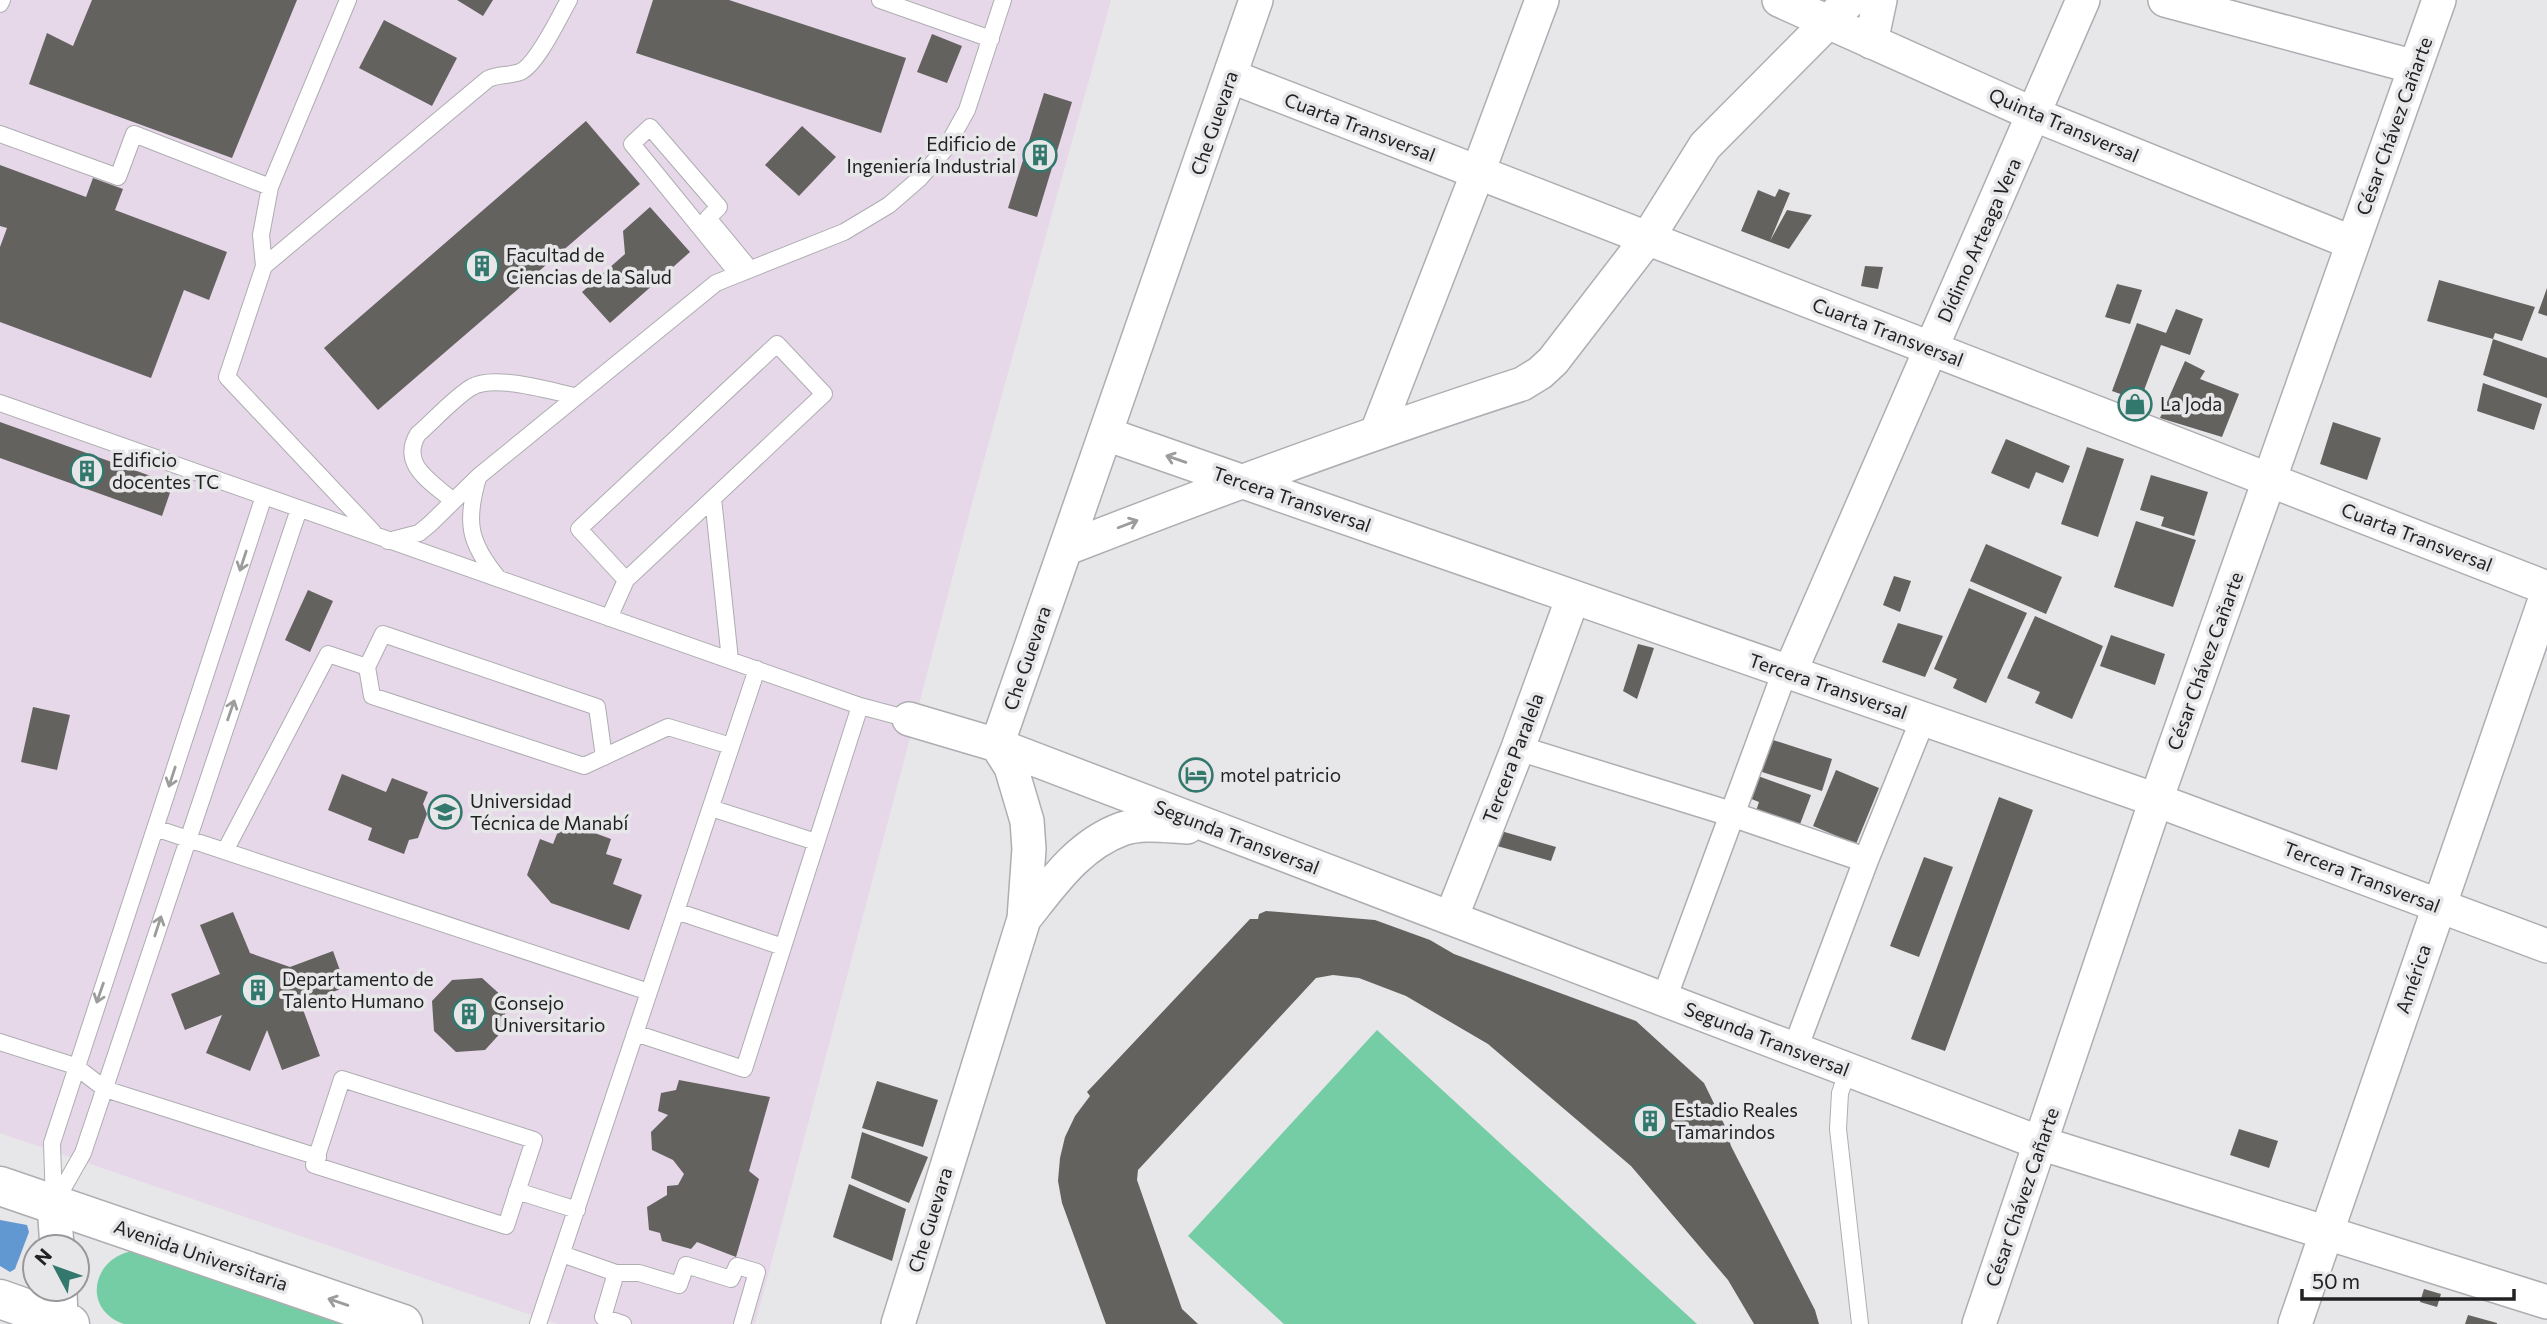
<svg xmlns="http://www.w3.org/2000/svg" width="2547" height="1324" font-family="Commissioner,sans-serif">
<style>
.education{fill:#e6d7e9}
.green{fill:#75cda6}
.water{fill:#6298d2}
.building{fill:#64625f}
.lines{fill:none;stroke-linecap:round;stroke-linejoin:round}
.service-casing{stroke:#aeadb1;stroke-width:18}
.pedestrian-casing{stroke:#aeadb1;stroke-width:27}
.minor-casing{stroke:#aeadb1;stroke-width:36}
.primary-casing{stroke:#aeadb1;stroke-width:41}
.service{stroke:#fff;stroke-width:16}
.pedestrian{stroke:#fff;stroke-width:24}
.minor{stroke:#fff;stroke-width:33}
.primary{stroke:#fff;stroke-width:38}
.oneway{stroke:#9c9c9c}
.labels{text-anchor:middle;stroke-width:7;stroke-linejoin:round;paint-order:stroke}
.street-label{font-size:19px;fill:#222223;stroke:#e7e6e9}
.poi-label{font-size:19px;fill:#222223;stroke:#e7e6e9;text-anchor:start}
</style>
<rect width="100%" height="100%" fill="#e7e6e9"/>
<!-- education -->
<path class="education" d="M0 0H1111L975 492 755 1324H558L0 1133Z"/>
<!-- green -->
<path class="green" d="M1377 1030 1697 1324H1284L1188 1236Z
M142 1250 363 1324H124C79 1309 93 1251 142 1250Z"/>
<!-- water -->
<path class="water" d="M0 1220 27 1225 29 1232 15 1269 10 1272 0 1266Z"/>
<!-- building -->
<path class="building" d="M92 0H297L232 158 29 84 47 33 73 46Z
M457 0H493L483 16Z
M653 0H729L906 58 881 133 636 53Z
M384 20 457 58 432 106 359 68Z
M932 34 962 46 947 83 917 72Z
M1044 93 1072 102 1037 217 1008 208Z
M586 121 640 184 378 410 324 348Z
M802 126 836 157 799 196 765 165Z
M0 165 86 197 93 178 123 189 115 210 227 252 209 300 184 290 151 378 0 322V247L7 228 0 226Z
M1779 189 1790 193 1770 241 1787 210 1812 215 1789 249 1741 231 1758 190 1775 197Z
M650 207 690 252 610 323 582 292 625 254 623 231Z
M1865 266 1883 267 1878 289 1861 286Z
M2439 280 2535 307 2522 341 2495 333 2493 339 2547 358V398L2483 375 2493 339 2427 321Z
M2117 284 2142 290 2130 324 2105 317Z
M2547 288V316L2538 313Z
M2176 309 2203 319 2190 355 2161 345 2140 401 2112 391 2137 323 2166 333Z
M2185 361 2205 371 2200 379 2239 394 2222 437 2160 418Z
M2483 383 2542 404 2534 430 2477 411Z
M0 422 173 484 162 516 0 458Z
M2333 422 2381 438 2367 480 2320 464Z
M2006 439 2070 466 2063 483 2036 472 2029 489 1991 473Z
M2087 447 2124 459 2098 537 2061 524Z
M2151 475 2208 492 2194 536 2161 526 2164 517 2140 510Z
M2136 521 2196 540 2173 607 2114 587Z
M1986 544 2062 577 2046 614 1970 581Z
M1894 576 1911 581 1900 612 1883 605Z
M1969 588 2027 613 1986 703 1953 688 1957 679 1934 669Z
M308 590 333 601 310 652 285 640Z
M2035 616 2103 646 2072 719 2035 703 2040 692 2007 678Z
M1898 623 1943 636 1925 677 1882 662Z
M2111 635 2165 654 2155 685 2100 666Z
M1638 644 1654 648 1637 699 1623 691Z
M33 707 70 715 57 770 21 762Z
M1767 738 1832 759 1822 791 1756 770Z
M1836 770 1879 788 1856 844 1813 826Z
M342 774 386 792 392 778 428 792 423 804 427 814 418 838 409 840 404 854 368 840 372 828 328 810Z
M1758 776 1811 795 1799 827 1756 811 1759 802 1749 798Z
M1999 797 2033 810 1945 1051 1911 1039Z
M562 821 611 839 606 854 622 859 613 884 642 895 629 930 551 903 527 875 540 839 553 844Z
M1501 831 1556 847 1551 861 1497 846Z
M1924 857 1953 867 1919 957 1890 946Z
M1266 911 1375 920 1430 940 1454 954 1636 1021 1704 1083 1725 1126 1731 1146 1815 1310 1819 1324H1754L1728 1280 1631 1166 1488 1044 1406 996 1359 978 1333 975 1316 978 1138 1170 1137 1180 1182 1309 1198 1324H1106L1062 1203 1058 1181 1060 1158 1065 1137 1075 1116 1090 1096 1087 1092 1250 919H1258L1259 914Z
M233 912 250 953 290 967 333 951 346 987 301 1004 320 1056 282 1070 267 1030 250 1071 206 1053 222 1015 185 1030 171 994 220 974 200 925Z
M482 978 504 998 506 1027 485 1050 456 1052 434 1031 432 1001 452 980Z
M679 1080 770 1097 749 1171 759 1179 736 1257 697 1242 691 1249 662 1241 660 1233 649 1230 647 1207 667 1195V1186L678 1185 684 1174 673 1160 652 1150 651 1132 668 1115 658 1111 661 1093 676 1090Z
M877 1081 938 1100 923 1147 862 1128Z
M2239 1129 2278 1141 2269 1168 2230 1155Z
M862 1132 928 1157 909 1203 851 1178Z
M849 1184 906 1209 892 1261 833 1237Z
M2424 1289 2441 1294 2437 1307 2420 1302Z
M2468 1315 2497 1323V1324H2465Z"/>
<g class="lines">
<defs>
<path id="service" d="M880 0 991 39
M0 4 2 0
M0 134 118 177 134 134 270 187
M264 266 261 235 270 187 348 0
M737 273 632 144 650 127 719 207 708 218 750 269
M0 403 860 706 909 719
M478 478C465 522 469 543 498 578
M713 498 730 660
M453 501C432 482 399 465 418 434 432 422 457 395 472 387 494 374 550 391 575 396
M373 532 227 377 264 266 488 79C498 74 509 76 520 72 537 65 559 17 569 0
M388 541 419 533 430 524 479 476 716 283 844 232 889 205 919 179 946 148 967 110 1003 0
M609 618 626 580 824 394 777 344 579 529 626 580
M367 667 372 696 584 766 668 727 731 746
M711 808 816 842
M155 828 649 992
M225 851 328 654 367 667 383 634 597 707 604 757
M676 911 783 947
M635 1033 744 1069 860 706
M0 1042 75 1066 105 1089 318 1157
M1848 1070 1840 1093 1838 1129 1860 1324
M342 1079 534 1140 506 1226 314 1165Z
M517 1191 577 1210
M54 1204 52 1143 264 496
M54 1204 83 1153 299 509
M562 1254 616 1273H639L679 1285 686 1265 731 1279 737 1266 757 1272 742 1324
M616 1273 603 1317 623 1324
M538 1324 757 669"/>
<path id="pedestrian" d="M1518 748 1731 814 1866 860
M1664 999 1785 671
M1795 1049 1866 860 1923 719"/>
<path id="minor" d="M1779 0 2033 114 2353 243
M2165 0 2415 67
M1871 42 1880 0
M1230 76 2547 588
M1377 432 1478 172 1542 0
M1106 434 2156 800 2547 946
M1065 549C1216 490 1368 434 1522 384L1540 373 1553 361 1647 239 1705 146 1850 0
M1790 672 2083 0
M909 719 997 745 2040 1143 2547 1302
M997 745 1256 0
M1451 918 1518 748 1573 597
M1024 919C1052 884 1078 845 1122 829 1142 822 1166 826 1187 827
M54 1204 57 1247
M60 1289 61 1324
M898 1324 1024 919 1029 849 1027 821 1011 767 997 745
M1979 1324 2156 800 2439 0
M2295 1324 2547 594"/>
<path id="primary" d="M0 1186 403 1324
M0 1299 70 1324"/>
</defs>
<!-- service casing -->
<use href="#service" class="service-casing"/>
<!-- pedestrian casing -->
<use href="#pedestrian" class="pedestrian-casing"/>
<!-- minor casing -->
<use href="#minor" class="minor-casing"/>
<!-- primary casing -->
<use href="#primary" class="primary-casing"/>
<!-- service -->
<use href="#service" class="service"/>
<!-- pedestrian -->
<use href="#pedestrian" class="pedestrian"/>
<!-- minor -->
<use href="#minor" class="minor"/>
<!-- primary -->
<use href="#primary" class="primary"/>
</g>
<!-- one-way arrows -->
<defs><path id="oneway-shaft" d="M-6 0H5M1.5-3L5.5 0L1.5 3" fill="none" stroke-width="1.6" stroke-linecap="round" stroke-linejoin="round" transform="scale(1.75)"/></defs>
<g class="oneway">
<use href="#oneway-shaft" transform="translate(1176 459) rotate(-161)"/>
<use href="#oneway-shaft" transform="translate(1128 524) rotate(-21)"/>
<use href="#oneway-shaft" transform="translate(243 561) rotate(108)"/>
<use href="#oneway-shaft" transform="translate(231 710) rotate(-71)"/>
<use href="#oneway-shaft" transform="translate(172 777) rotate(108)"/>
<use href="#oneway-shaft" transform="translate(158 926) rotate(-72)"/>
<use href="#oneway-shaft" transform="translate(100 993) rotate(109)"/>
<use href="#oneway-shaft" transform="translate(338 1302) rotate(-161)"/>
</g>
<!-- icons -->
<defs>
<symbol id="building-ring" viewBox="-11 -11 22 22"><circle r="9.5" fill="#e7e6e9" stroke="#33786d" stroke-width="1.5"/><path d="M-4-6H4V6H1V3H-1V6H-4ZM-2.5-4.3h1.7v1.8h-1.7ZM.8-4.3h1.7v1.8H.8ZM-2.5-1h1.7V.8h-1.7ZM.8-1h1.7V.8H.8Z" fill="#33786d"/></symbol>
<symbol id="shop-ring" viewBox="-11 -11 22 22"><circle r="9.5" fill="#e7e6e9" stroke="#33786d" stroke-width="1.5"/><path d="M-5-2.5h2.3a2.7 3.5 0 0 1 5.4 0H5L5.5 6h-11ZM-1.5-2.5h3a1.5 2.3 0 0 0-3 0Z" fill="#33786d"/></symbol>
<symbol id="hotel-ring" viewBox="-11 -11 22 22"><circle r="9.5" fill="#e7e6e9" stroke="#33786d" stroke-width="1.5"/><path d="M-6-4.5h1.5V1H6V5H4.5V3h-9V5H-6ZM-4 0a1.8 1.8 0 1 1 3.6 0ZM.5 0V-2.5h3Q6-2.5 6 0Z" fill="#33786d"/></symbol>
<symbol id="university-ring" viewBox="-11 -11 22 22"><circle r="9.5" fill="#e7e6e9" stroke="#33786d" stroke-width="1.5"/><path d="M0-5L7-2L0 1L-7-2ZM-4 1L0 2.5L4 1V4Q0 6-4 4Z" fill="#33786d"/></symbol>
</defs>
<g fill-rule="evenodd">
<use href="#building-ring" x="1021" y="136" width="38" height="38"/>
<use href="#building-ring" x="463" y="247" width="38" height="38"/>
<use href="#shop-ring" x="2116" y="385" width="38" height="38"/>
<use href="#building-ring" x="68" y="452" width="38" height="38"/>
<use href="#hotel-ring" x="1177" y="756" width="38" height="38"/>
<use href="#university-ring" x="426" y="793" width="38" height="38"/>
<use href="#building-ring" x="239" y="971" width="38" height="38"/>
<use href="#building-ring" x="450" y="995" width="38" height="38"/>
<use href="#building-ring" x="1631" y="1102" width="38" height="38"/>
</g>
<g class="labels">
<!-- street labels -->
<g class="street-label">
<text transform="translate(1214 123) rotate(-71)" y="7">Che Guevara</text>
<text transform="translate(2064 125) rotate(23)" y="7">Quinta Transversal</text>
<text transform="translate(2394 126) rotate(-70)" y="7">César Chávez Cañarte</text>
<text transform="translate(1360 127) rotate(21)" y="7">Cuarta Transversal</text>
<text transform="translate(1979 240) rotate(-66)" y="7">Dídimo Arteaga Vera</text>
<text transform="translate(1888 332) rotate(21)" y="7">Cuarta Transversal</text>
<text transform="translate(1292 499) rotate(19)" y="7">Tercera Transversal</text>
<text transform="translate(2417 537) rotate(21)" y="7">Cuarta Transversal</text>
<text transform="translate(1027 658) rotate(-71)" y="7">Che Guevara</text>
<text transform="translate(2205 661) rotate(-70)" y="7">César Chávez Cañarte</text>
<text transform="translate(1828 686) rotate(19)" y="7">Tercera Transversal</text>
<text transform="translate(1513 758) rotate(-69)" y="7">Tercera Paralela</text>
<text transform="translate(1237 837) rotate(21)" y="7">Segunda Transversal</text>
<text transform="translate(2362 877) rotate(21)" y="7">Tercera Transversal</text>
<text transform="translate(2413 979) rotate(-71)" y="7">América</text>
<text transform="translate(1767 1039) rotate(21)" y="7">Segunda Transversal</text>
<text transform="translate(2022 1197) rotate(-71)" y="7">César Chávez Cañarte</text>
<text transform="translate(930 1220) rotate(-73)" y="7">Che Guevara</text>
<text transform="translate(201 1255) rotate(19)" y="7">Avenida Universitaria</text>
</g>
<!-- poi labels -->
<g class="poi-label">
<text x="1016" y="151" text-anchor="end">Edificio de<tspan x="1016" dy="22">Ingeniería Industrial</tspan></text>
<text x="506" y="262">Facultad de<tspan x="506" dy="22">Ciencias de la Salud</tspan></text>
<text x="2160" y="411">La Joda</text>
<text x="112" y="467">Edificio<tspan x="112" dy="22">docentes TC</tspan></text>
<text x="1220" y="782">motel patricio</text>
<text x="470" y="808">Universidad<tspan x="470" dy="22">Técnica de Manabí</tspan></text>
<text x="282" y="986">Departamento de<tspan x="282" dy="22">Talento Humano</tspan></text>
<text x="494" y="1010">Consejo<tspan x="494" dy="22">Universitario</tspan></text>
<text x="1674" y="1117">Estadio Reales<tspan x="1674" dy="22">Tamarindos</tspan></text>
</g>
</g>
<!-- north arrow -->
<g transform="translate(56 1268) rotate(311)"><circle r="33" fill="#e7e6e9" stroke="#98989a" stroke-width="2"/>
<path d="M0-5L12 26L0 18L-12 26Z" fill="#33786d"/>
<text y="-10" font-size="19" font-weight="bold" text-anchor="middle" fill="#222223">N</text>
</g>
<!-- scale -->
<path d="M2302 1289v10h212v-10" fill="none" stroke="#222223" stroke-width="3.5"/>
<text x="2312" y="1289" font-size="21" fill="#222223" stroke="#e7e6e9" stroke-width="5" paint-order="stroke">50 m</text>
</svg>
